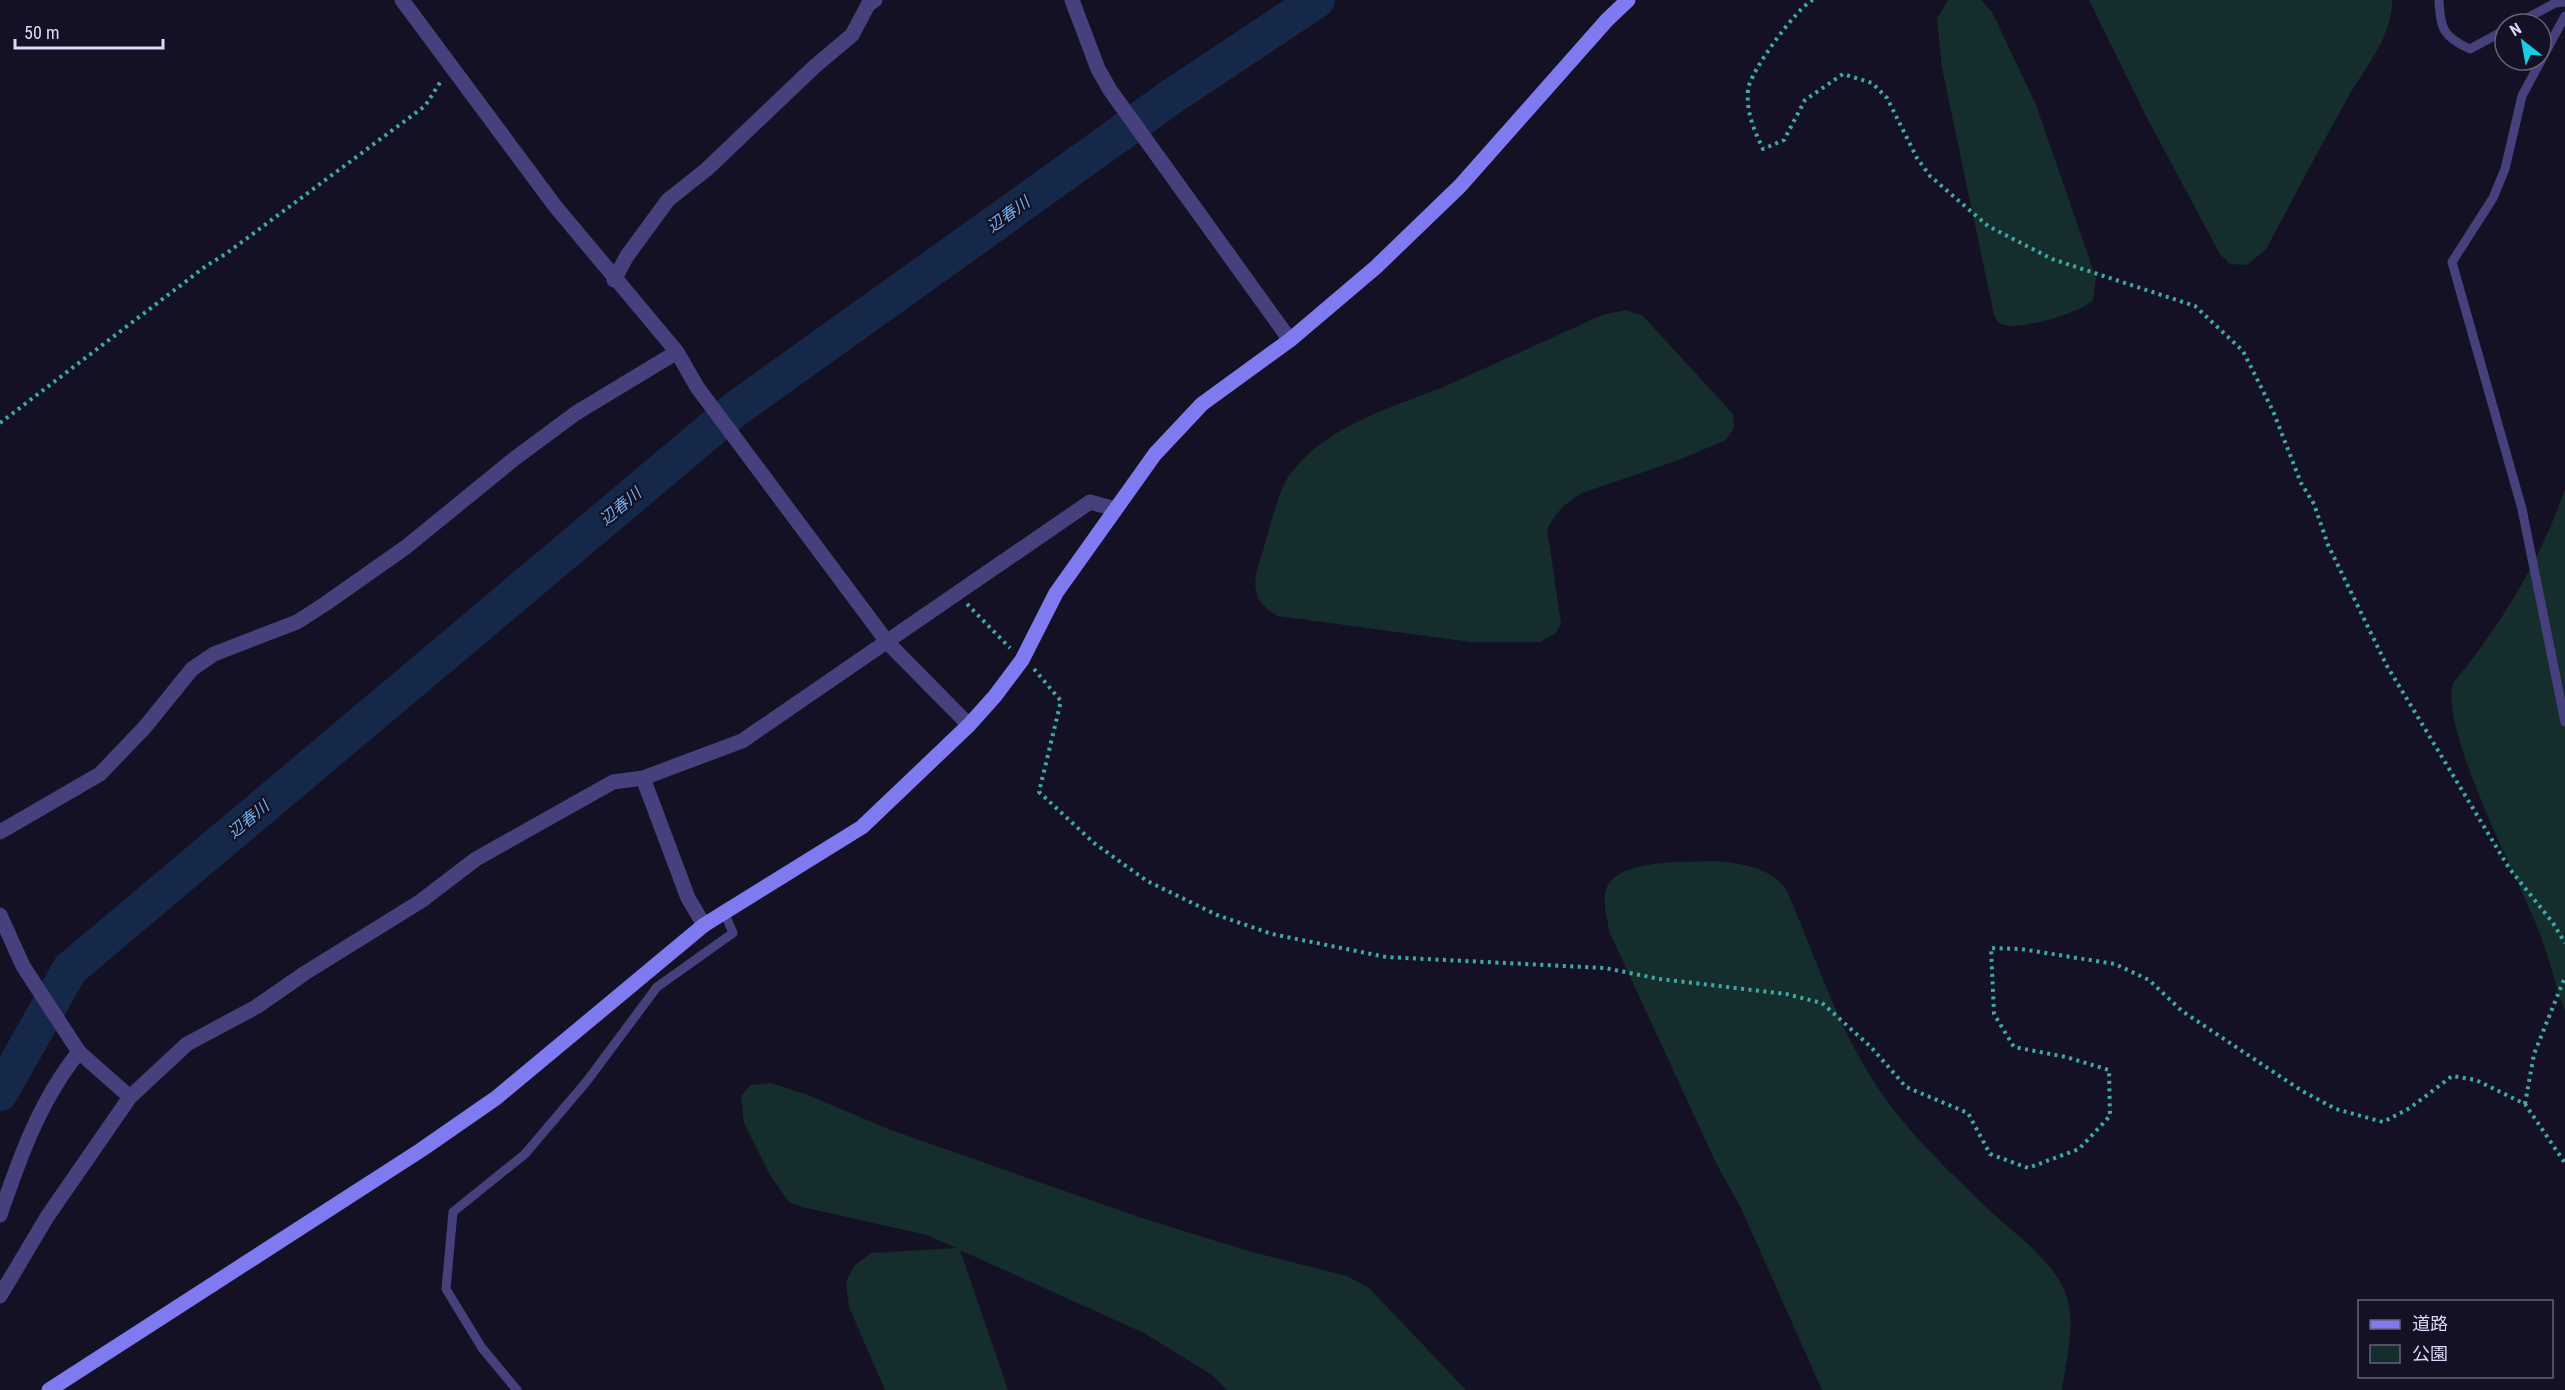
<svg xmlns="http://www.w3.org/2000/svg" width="2565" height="1390" font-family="'Roboto Condensed','Noto Sans JP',sans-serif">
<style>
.green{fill:#152d2d}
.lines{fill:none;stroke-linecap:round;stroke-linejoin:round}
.river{stroke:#162849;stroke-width:36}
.path{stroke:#3daaa7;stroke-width:4;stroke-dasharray:3 4.5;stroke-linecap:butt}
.lane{stroke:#46417d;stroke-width:9}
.street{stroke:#46417d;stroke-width:15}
.secondary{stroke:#807af0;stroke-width:15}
.labels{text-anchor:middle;stroke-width:4.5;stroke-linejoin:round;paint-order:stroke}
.water-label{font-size:16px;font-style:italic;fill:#71b1ef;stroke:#151124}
</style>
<rect width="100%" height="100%" fill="#151124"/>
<!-- green -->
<path class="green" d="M1948 0H1981L1992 12 2036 105 2096 278 2093 300C2081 313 2021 330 2004 325 1998 324 1997 320 1994 315L1942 68 1937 19Z
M2089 0H2392C2393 37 2364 69 2347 99 2319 149 2293 199 2266 249L2247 265 2230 264 2220 254 2147 118Z
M1626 310 1643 316 1733 414 1734 427 1726 440 1676 461 1582 493C1566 502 1556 512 1547 529L1561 623 1556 633 1540 642H1471L1278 616C1250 601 1252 582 1262 554 1268 535 1279 487 1291 473 1330 423 1392 408 1448 385 1499 362 1551 338 1602 315Z
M2565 489V1011C2554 982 2548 952 2536 924 2516 874 2439 728 2453 683 2500 627 2541 559 2565 489Z
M1714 861C1742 864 1768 866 1786 889 1816 957 1838 1030 1880 1091 1909 1134 1950 1172 1987 1208 2017 1237 2066 1267 2070 1313 2073 1335 2065 1367 2062 1390H1822L1741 1208 1717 1165 1609 931C1608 919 1603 905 1605 894 1611 857 1686 863 1714 861Z
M771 1083 808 1095 888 1129 1139 1217 1248 1251 1347 1276 1369 1288 1466 1390H1227L1212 1375 1144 1333 960 1250 1008 1390H885L849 1307 846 1282 854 1266 871 1253 956 1248 927 1235 802 1207 789 1202 770 1175 744 1123 741 1096 751 1085Z"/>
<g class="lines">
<!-- river -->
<path class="river" d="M0 1093 70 969 733 411 1174 95 1317 0"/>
<!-- path -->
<path class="path" d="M1813 0C1797 7 1749 73 1748 90 1746 112 1754 130 1763 149L1784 140 1805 100 1843 74 1872 83 1887 98 1917 158 1930 176 1988 226 2052 259 2195 306 2243 351 2273 411 2301 483 2314 504 2328 545 2387 666 2509 868 2553 923 2565 943
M0 423 206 266 227 253 425 106 441 81
M967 604 1010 648
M1034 669 1061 701 1039 792 1094 843 1147 881 1217 915 1272 934 1386 957 1605 968 1660 979 1786 994 1822 1003 1871 1047 1906 1087 1968 1113 1990 1154 2028 1168 2079 1149 2110 1116 2109 1070 2066 1057 2014 1047 1994 1014 1991 948 2021 949 2115 964 2149 980 2182 1011 2302 1091 2336 1109 2383 1122 2410 1108 2452 1076 2476 1080 2525 1104 2565 1163
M2525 1104 2534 1054 2565 977"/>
<!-- lane -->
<path class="lane" d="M2439 0C2440 28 2443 37 2470 49L2505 30
M2565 16 2522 96 2505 169 2493 198 2452 262 2522 509 2565 722
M2516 24 2555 3 2565 2
M517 1390 482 1348 446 1289 453 1212 525 1154 587 1081 657 987 733 933 724 912"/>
<!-- street -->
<path class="street" d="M402 0 555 206 677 352 697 387 888 643 969 725
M1072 0 1098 69 1110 90 1290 340
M614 280 627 256 668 200 707 169 814 67 852 35 868 5 875 0
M643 778 688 898 704 925
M0 832 100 774 145 727 192 669 214 654 297 622 325 604 406 547 514 459 576 413 677 352
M0 915 23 966 79 1052 130 1097
M0 1215C20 1157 40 1100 79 1052
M0 1296 47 1217 130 1097 187 1044 256 1007 305 973 421 901 476 859 613 782 643 778 742 741 1090 502 1115 509"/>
<!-- secondary -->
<path class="secondary" d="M49 1390 421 1150 496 1098 704 925 862 827 969 725 995 696 1022 660 1056 593 1155 454 1202 404 1290 340 1376 267 1460 186 1607 20 1628 0"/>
</g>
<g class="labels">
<!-- water labels -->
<g class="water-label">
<text transform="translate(1008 214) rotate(-36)" y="6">辺春川</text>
<text transform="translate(620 506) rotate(-40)" y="6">辺春川</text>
<text transform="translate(248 819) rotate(-40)" y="6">辺春川</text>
</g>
</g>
<!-- legend -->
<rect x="2358" y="1300" width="195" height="78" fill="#151124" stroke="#65617a" stroke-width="1.5"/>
<rect x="2370" y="1320" width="30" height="9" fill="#807af0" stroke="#65617a" stroke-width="1.5"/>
<text x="2412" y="1330" font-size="18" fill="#ddd8fb">道路</text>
<rect x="2370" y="1345" width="30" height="18" fill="#152d2d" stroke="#65617a" stroke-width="1.5"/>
<text x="2412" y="1360" font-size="18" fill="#ddd8fb">公園</text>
<!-- north arrow -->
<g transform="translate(2523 42) rotate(329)"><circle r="28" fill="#151124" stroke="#65617a" stroke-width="1.5"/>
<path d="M0-4.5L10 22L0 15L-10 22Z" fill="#19cbe6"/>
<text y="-9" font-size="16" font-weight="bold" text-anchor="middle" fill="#ddd8fb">N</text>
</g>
<!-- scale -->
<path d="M15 39v9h148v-9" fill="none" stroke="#ddd8fb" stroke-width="3"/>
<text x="24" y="39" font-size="18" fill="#ddd8fb" stroke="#151124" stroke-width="4.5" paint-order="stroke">50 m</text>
</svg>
